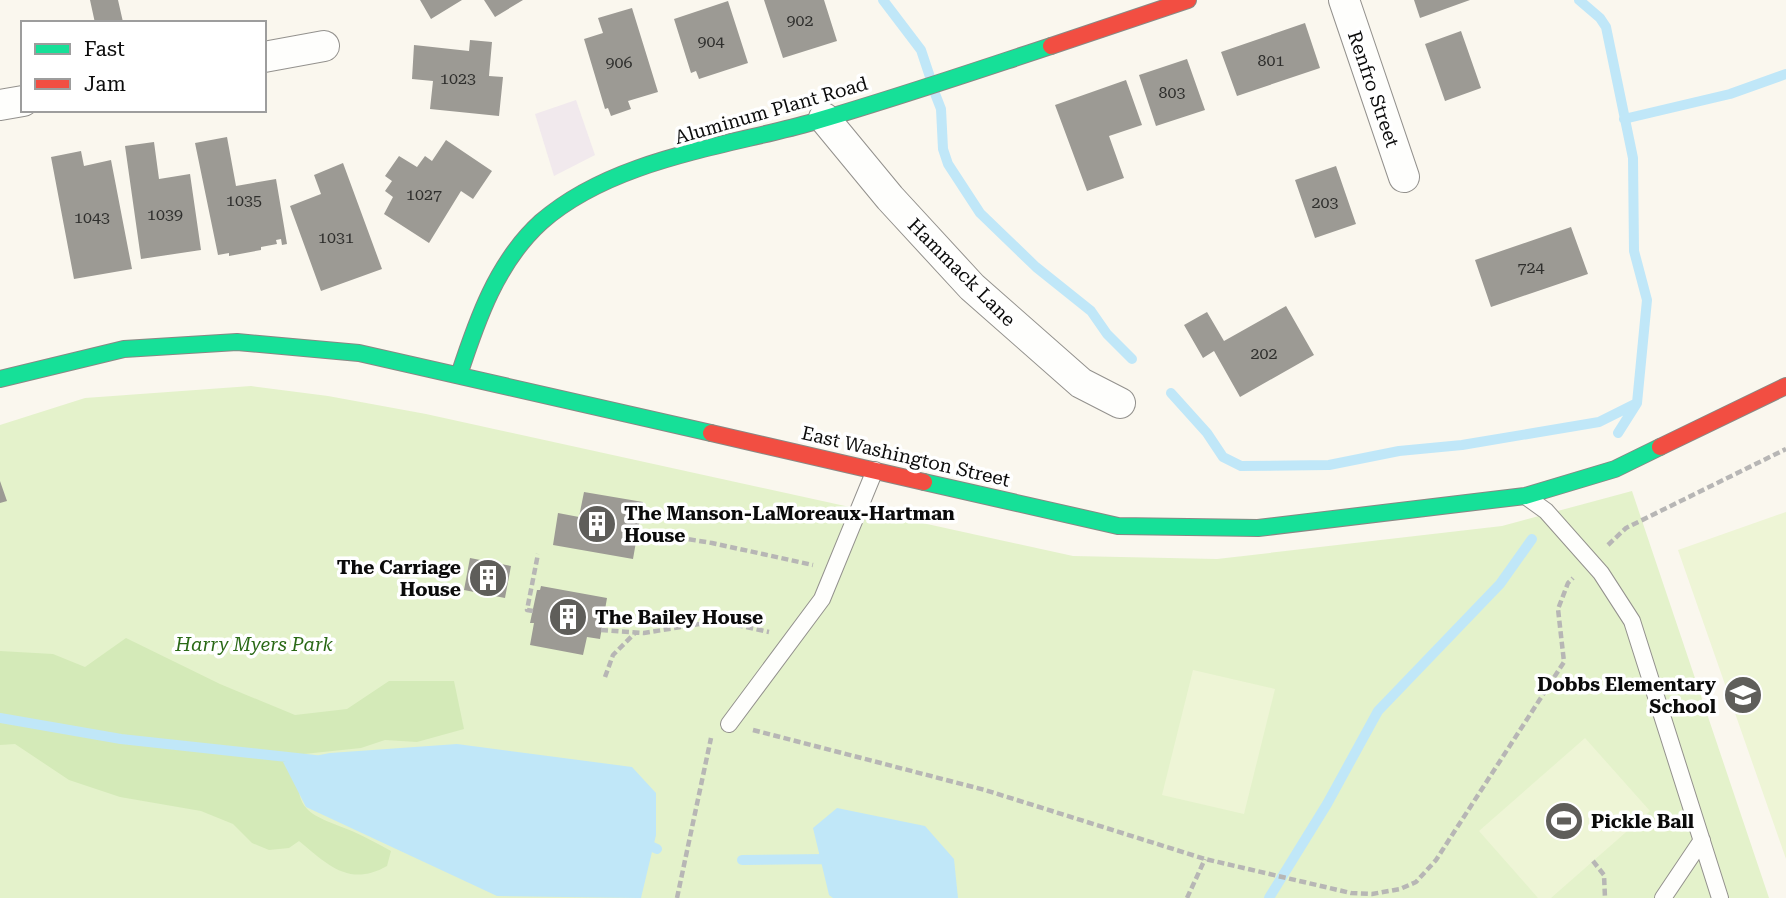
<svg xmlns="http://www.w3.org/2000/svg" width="1786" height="898" font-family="'Roboto Serif',serif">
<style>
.industrial{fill:#f1e9ed}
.green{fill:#e4f2cb}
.forest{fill:#d4eab8}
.pitch{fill:#eef5d6}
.water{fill:#c0e7f8}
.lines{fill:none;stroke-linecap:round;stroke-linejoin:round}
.stream{stroke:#c0e7f8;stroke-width:10}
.building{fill:#9c9a94}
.lane-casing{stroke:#93918d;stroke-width:18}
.street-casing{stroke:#93918d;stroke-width:32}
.fast-casing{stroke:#898884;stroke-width:18}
.jam-casing{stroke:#898884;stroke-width:18}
.path{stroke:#b7b6b5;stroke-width:4.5;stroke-dasharray:7 3.5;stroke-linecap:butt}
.lane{stroke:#fefefc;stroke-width:16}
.street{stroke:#fefefc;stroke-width:30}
.fast{stroke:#16e098;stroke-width:16}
.jam{stroke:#f24e42;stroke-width:16}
.labels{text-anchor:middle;stroke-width:7;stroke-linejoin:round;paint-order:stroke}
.number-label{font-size:16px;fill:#2f2f2d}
.street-label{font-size:19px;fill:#0b0b0b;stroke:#fff}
.poi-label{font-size:19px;font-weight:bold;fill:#0b0b0b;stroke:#fff;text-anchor:start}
.park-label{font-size:19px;font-style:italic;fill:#2a6916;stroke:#fff}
</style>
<rect width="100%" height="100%" fill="#faf7ee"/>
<!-- industrial -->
<path class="industrial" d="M576 100 595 155 554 176 535 114Z"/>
<!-- green -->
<path class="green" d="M251 386 328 396 426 414 1073 556 1217 559 1502 526 1632 491 1769 898H0V425L85 398Z"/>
<!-- forest -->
<path class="forest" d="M126 638 220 684 295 715 347 709 389 681H454L464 729 417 742 385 740 361 748 304 754C289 811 307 813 352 831 366 837 378 844 391 851L387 866C350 887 329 866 299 841L289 848 269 850 252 843 233 824 201 811 120 797 69 780 15 744 0 745V651L53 654 85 667Z"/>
<!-- pitch -->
<path class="pitch" d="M1786 512V859L1678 550Z
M1193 670 1275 689 1244 814 1162 795Z
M1585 738 1650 811 1551 898H1538L1479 831Z"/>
<!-- water -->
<path class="water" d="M457 744 632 767 656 793V835L641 898 497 896 306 807 283 762 330 753Z
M837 808 925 826 954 859 958 898H833L829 895 813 828Z"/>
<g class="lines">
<!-- stream -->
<path class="stream" d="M883 0 921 50 930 77
M1579 0 1600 18 1606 27 1633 158 1634 251 1647 300 1637 403 1618 433
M934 91 941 109 943 149 948 164 980 213 1036 267 1091 311 1107 334 1132 359
M1624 119 1730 94 1786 74
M1171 393 1207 433 1223 457 1241 466 1329 465 1399 451 1462 445 1599 422 1637 403
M0 718 121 739 315 760
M642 842 657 849
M742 860 825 859 832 863
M1269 898 1327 804 1378 711 1500 584 1532 539"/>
</g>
<!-- building -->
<path class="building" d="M90 0H118L123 22 95 23Z
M420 0H462L431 19Z
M484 0H523L495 17Z
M764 0H824L837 41 783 58Z
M1414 0H1470L1420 18Z
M728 1 748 63 699 79 696 71 691 73 674 19Z
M632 8 658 92 628 101 631 109 611 116 608 108 605 109 584 39 603 33 598 18Z
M1305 23 1320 68 1237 96 1221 52Z
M1461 31 1481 88 1445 101 1425 44Z
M470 40 492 42 489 76 503 77 499 116 430 109 433 81 412 79 414 45 469 51Z
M1187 59 1205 110 1156 126 1139 75Z
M1126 80 1142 125 1109 136 1124 178 1087 191 1055 105Z
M227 137 236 186 276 179 287 244 282 245 281 239 276 240 277 244 261 247V250L229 256V253L218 255 195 143Z
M446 140 492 171 473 199 461 191 429 243 384 214 393 197 385 191 392 181 385 176 399 156 417 167 425 156 432 161Z
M154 142 159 179 190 174 201 250 141 259 125 146Z
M81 151 84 166 111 160 132 269 74 279 51 157Z
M343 163 382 269 321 291 290 206 321 194 314 175Z
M1336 166 1356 224 1315 238 1295 180Z
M1571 227 1588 274 1491 307 1475 260Z
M1286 306 1314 355 1240 397 1214 351 1203 358 1184 325 1207 312 1224 341Z
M0 481 7 501 0 503Z
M584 492 643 502 633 559 553 545 558 513 579 517Z
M470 558 511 566 505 598 464 590Z
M541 586 607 598 600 639 587 637 583 655 530 645 534 623H530L537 590H540Z"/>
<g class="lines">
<defs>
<path id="lane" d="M1528 498 1546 511 1601 573 1632 621 1720 898
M729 724 822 599 875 470
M1663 898 1702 840"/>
<path id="street" d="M1344 0 1404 177
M264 57 324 46
M0 105 23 101
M824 118 890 198 972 287 1081 383 1120 403"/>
<path id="fast" d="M459 375C477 320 497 262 541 222 613 159 724 147 813 122 893 99 972 72 1051 46
M0 379 124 349 237 342 359 353 711 433
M924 482 1118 526 1258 528 1525 496 1615 469 1660 447"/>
<path id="jam" d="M1051 46 1188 0
M711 433 924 482
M1660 447 1786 386"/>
</defs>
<!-- lane casing -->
<use href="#lane" class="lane-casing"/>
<!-- street casing -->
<use href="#street" class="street-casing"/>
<!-- fast casing -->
<use href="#fast" class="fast-casing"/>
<!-- jam casing -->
<use href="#jam" class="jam-casing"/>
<!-- path -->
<path class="path" d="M637 531 712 543 813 565
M1608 545 1626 528 1786 449
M533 611 527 610 538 554
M601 630 644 633 718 621 769 632
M605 677 613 655 635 633
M753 730 985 790 1205 859 1351 893 1372 894 1400 889 1416 882 1436 860 1564 662 1558 609 1568 583 1573 578
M1593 861 1604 875 1605 898
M677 898 711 738
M1187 898 1205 859"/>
<!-- lane -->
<use href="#lane" class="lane"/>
<!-- street -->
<use href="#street" class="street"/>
<!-- fast -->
<use href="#fast" class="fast"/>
<!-- jam -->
<use href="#jam" class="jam"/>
</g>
<!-- icons -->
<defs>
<symbol id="building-disc" viewBox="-11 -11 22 22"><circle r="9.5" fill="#5f5e5a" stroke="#fff"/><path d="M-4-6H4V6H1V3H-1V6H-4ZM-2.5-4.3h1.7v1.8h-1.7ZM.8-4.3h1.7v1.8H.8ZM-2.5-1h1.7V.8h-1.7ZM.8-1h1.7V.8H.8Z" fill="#fff"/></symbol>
<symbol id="school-disc" viewBox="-11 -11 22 22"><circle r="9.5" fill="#5f5e5a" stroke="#fff"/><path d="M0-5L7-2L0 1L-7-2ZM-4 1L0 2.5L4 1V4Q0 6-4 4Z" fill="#fff"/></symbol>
<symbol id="stadium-disc" viewBox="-11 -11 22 22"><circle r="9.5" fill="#5f5e5a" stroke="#fff"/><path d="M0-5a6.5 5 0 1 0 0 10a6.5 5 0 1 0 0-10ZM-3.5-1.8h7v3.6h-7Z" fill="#fff"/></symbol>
</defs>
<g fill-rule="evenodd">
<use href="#building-disc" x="575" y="502" width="44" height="44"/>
<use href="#building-disc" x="466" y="556" width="44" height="44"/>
<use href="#building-disc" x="546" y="595" width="44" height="44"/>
<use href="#school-disc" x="1721" y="673" width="44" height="44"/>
<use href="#stadium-disc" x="1542" y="799" width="44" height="44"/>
</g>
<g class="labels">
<!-- number labels -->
<g class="number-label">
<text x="800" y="26">902</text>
<text x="711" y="47">904</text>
<text x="1271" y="66">801</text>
<text x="619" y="68">906</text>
<text x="458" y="84">1023</text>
<text x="1172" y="98">803</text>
<text x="424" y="200">1027</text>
<text x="244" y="206">1035</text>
<text x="1325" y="208">203</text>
<text x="165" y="220">1039</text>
<text x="92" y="223">1043</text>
<text x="336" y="243">1031</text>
<text x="1531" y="273">724</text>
<text x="1264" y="359">202</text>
</g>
<!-- street labels -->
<g class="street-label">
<text transform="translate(1374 89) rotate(71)" y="7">Renfro Street</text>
<text transform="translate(771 110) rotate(-16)" y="7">Aluminum Plant Road</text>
<text transform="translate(962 272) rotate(45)" y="7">Hammack Lane</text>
<text transform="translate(906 456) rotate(13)" y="7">East Washington Street</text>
</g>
<!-- poi labels -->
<g class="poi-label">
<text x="624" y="520">The Manson-LaMoreaux-Hartman<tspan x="624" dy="22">House</tspan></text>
<text x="461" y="574" text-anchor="end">The Carriage<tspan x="461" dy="22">House</tspan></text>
<text x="595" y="624">The Bailey House</text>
<text x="1716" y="691" text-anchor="end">Dobbs Elementary<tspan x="1716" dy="22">School</tspan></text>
<text x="1591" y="828">Pickle Ball</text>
</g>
<!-- park labels -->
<g class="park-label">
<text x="254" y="651">Harry Myers Park</text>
</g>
</g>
<!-- legend -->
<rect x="21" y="21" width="245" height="91" fill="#ffffff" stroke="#9d9d9d" stroke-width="2"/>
<rect x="35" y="44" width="35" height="10" fill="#16e098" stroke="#9d9d9d" stroke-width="2"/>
<text x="84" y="56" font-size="21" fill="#0b0b0b">Fast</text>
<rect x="35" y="79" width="35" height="10" fill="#f24e42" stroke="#9d9d9d" stroke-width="2"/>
<text x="84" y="91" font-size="21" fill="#0b0b0b">Jam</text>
</svg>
